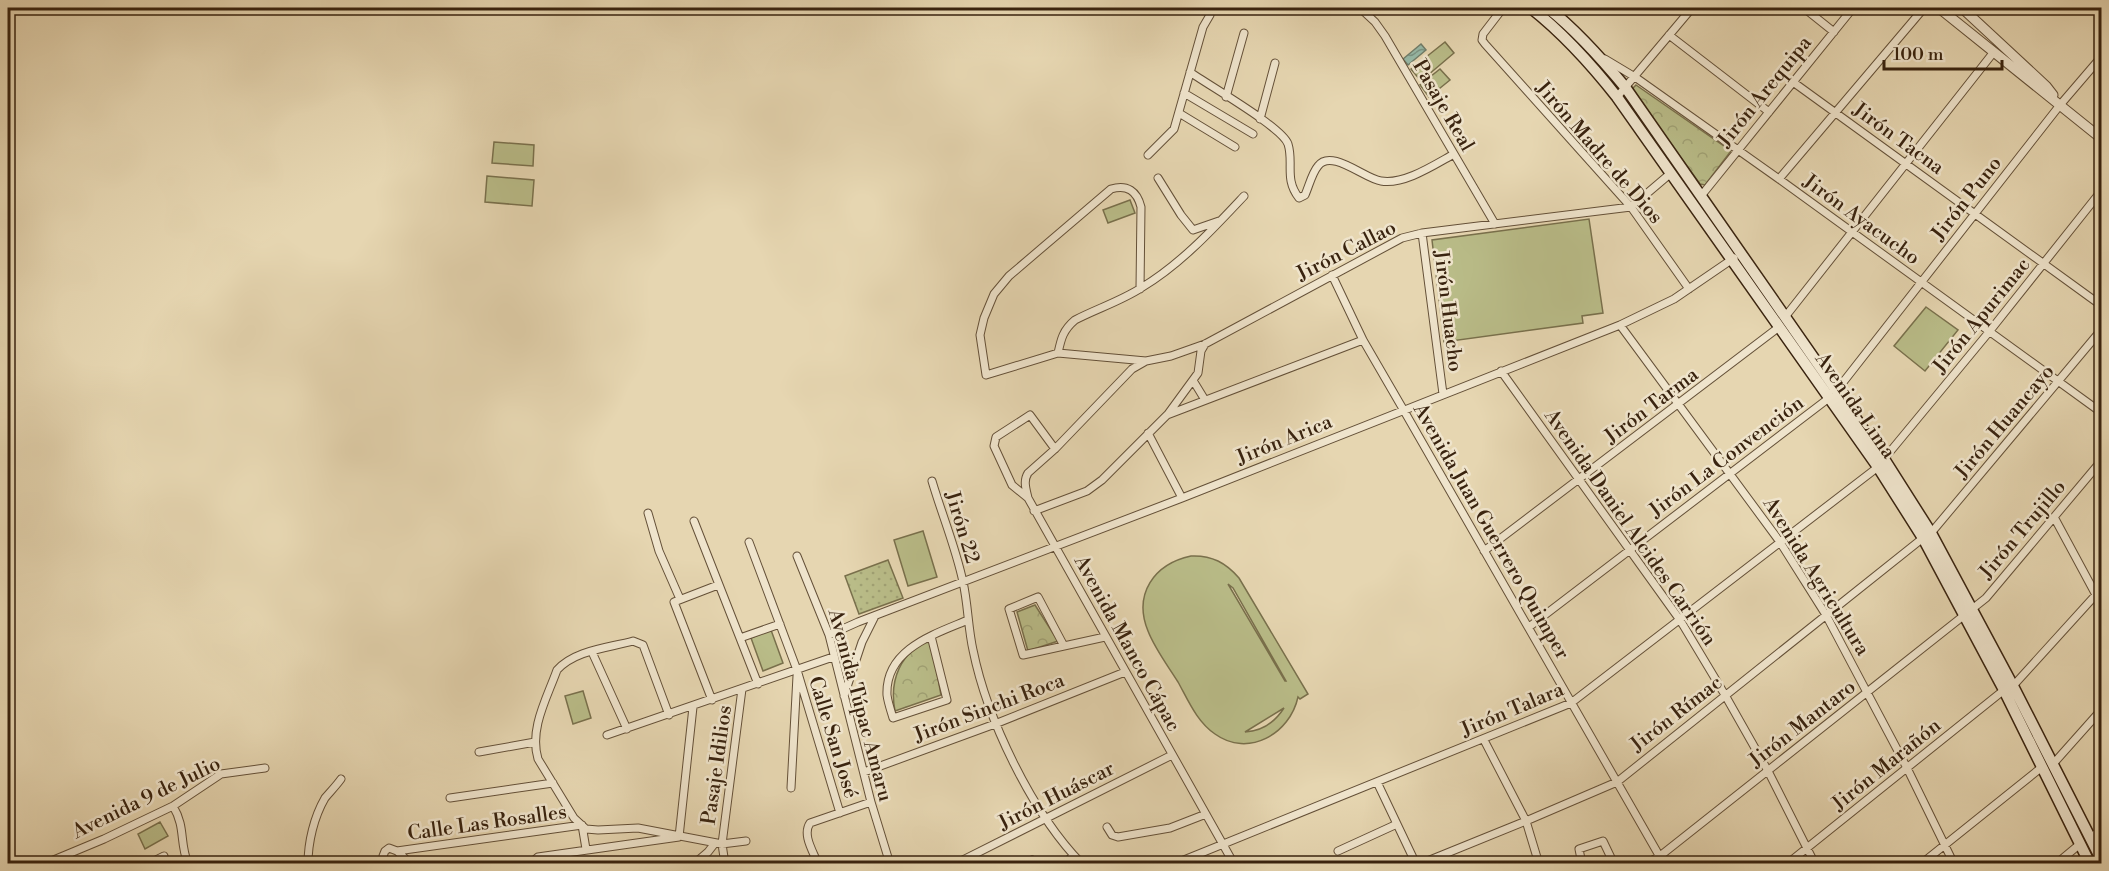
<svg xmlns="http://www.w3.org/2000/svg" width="2109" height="871" font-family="'Libre Bodoni',serif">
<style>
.grass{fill:#b9bc88;stroke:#79704c;stroke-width:1.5;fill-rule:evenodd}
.park{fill:url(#park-crowns);stroke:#79704c;stroke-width:1.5}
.garden{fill:url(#garden-dots);stroke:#79704c;stroke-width:1.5}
.water{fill:url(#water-waves);stroke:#717d6a;stroke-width:1.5}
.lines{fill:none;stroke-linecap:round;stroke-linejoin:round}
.minor-casing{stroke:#645038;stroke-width:9}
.tertiary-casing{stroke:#645038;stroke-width:11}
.secondary-casing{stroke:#39230f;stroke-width:13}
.minor{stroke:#efe4cc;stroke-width:7}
.tertiary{stroke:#efe4cc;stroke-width:9}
.secondary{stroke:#efe4cc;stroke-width:10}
.labels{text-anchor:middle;stroke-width:5;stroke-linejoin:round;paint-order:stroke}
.street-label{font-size:20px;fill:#39230f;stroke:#efe4cc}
</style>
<defs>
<pattern id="park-crowns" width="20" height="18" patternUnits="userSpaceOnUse" patternTransform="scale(1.5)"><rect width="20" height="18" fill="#b9bc88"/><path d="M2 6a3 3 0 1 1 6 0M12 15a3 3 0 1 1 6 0" fill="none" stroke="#a0a174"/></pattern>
<pattern id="garden-dots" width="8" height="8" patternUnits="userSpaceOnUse" patternTransform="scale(1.5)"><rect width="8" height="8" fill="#b9bc88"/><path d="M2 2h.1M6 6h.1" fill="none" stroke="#a0a174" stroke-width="1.8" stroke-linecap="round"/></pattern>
<pattern id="water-waves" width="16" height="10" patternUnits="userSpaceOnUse" patternTransform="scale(1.5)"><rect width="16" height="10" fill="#97b9a7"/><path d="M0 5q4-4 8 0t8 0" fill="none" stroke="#7c9686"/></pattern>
</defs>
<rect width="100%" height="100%" fill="#e6d6b1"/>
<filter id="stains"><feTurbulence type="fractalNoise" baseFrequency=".00333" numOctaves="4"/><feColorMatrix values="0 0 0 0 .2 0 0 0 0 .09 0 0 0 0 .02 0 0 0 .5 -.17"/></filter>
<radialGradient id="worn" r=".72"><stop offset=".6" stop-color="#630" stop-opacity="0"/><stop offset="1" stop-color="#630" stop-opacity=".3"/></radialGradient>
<!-- grass -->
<path class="grass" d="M1445 42 1454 53 1421 81 1411 69Z
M1440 69 1450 80 1429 97 1420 85Z
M494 142 534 145 533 166 492 163Z
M487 176 534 180 532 206 485 202Z
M1130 200 1135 213 1108 223 1103 210Z
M1589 219 1603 313 1582 316 1583 323 1444 342 1432 240Z
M1926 307 1958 330 1925 371 1894 346Z
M923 531 937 577 908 586 894 540Z
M1191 556C1212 555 1226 563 1239 578L1308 694 1300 699 1298 697C1290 734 1248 758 1215 734 1197 722 1188 700 1178 682 1168 666 1155 649 1148 631 1133 594 1154 564 1191 556ZM1228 584 1233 588 1286 681H1285ZM1284 708C1275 722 1262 731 1245 732Z
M771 630 783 663 763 671 751 638Z
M583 691 591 718 573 724 565 696Z
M160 822 168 836 145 849 138 834Z"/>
<!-- park -->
<path class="park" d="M1636 85 1731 151 1705 185 1700 184 1633 92V88Z
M1035 605 1058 641 1028 651 1017 612Z
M931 640 941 695 895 711C889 681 900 651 931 640Z"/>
<!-- garden -->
<path class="garden" d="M888 560 903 598 859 614 845 576Z"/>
<!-- water -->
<path class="water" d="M1421 44 1426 50 1408 65 1403 59Z"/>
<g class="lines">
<defs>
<path id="minor" d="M1360 8 1375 22 1385 36 1495 224
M1503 8 1483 34 1482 40 1485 44 1631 207 1689 289
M1804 8 1834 32
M2097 12 2102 16
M1669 35 1769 112
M1605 59 1635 77 1779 179 2102 413
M1190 72C1208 85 1282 127 1288 144 1294 163 1284 179 1299 198L1305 195C1309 186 1312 173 1318 166 1331 148 1365 179 1381 181 1404 185 1434 165 1454 154
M1793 82 2102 306
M1184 93 1253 134
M1226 97 1244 33
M1617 97 1692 8
M1179 113 1235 147
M1260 119 1275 63
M1148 155 1174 129 1203 27 1210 15
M1158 178 1181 215 1193 230 1219 221
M1779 179 1924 8
M1701 196 1853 8
M1422 233 1443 394
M1332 275 1363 340 1403 409 1664 864
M1140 289 1141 207C1137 191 1127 184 1111 189L1009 276 994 294 984 318 980 335 986 375 1058 353 1146 361
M1785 317 1993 53
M1620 325 1780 542 1826 615 1907 768 1954 864
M1058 353C1061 339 1063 330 1075 320 1096 309 1121 301 1141 288 1181 264 1213 229 1244 196
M1501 371 1680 620 1725 695 1768 771 1815 864
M1194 382 1205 400
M1837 390 2060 105 2102 56
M1168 414 1198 373 1201 351 1205 344
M1148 433 1182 498
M1055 449 1030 415 996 437 994 446 1012 485 1028 498 1234 864
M1884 459 1989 332 2102 190
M932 481C942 515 956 548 963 582 968 604 968 628 973 650 987 719 1032 813 1082 864
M1028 498C1026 489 1023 481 1028 473L1055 449 1132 369 1146 361 1171 356 1205 344 1402 238 1422 233 1631 207 1671 173
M1034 511 1087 491 1102 480 1167 415 1363 340
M648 513 659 551 680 599
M2054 517 2102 606
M694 521 758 684
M1931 533 2102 329
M749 542 797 670 840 813
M1484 551 1779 327
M797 556 829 635 871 802 890 864
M1529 627 1829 398
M829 635 858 622 1182 498 1620 325 1674 299 1734 258
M931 636 947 700 893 718C891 711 888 703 887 695 885 649 935 634 968 620
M740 638 780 624
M1064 646 1038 597 1009 609 1023 655 1105 637
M592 652 627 729
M2013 686 2102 588
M844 696 862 642 875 616
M712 700 674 602 718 585
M669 715 643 645 633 641C608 648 575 650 557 670 547 698 529 729 538 759L574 818 586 829 598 830 638 828 722 844 746 841
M607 735 833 657
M1484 740 1526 821 1539 864
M479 752 535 742
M2053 764 2102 709
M864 772 995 724 1125 672
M1377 782 1416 864
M791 788 797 676
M450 798 553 783
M173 806C186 828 179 841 188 864
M1107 827 1112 835 1118 837 1170 828 1206 814
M2090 839 2102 828
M397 851 582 825 586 849
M1338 851 1397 824
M44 864 104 839 173 806 221 774 265 768
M148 864 164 856
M308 864C308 842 314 817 325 798 330 792 336 786 341 779
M386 864 383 856 385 851 389 848 397 851 411 864
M530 864 538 857 679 837 693 707
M694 864 708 852 715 843
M725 864 722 844 742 689
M818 864C813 851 802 835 810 823L871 802
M955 864 1172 755
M1026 864 1032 860 1035 864
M1062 864 1074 856
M1174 864 1571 703 1878 467
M1420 864 1526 821 1617 782 1923 538
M1582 864 1579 849 1603 841 1614 864
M1646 864 1660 856 1986 598 2102 460
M1787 864 2004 690
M1921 864 2042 767
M2056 864 2080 844"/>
<path id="tertiary" d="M1939 8 2102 139
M1962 8 2046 86 2053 95"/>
<path id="secondary" d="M1531 8C1564 34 1591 64 1617 97L1878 467 1923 538 2004 690 2090 864
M1548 8C1577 31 1601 58 1625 87L1884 459 1931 533 2013 686 2102 861"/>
</defs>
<!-- minor casing -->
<use href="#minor" class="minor-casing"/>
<!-- tertiary casing -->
<use href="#tertiary" class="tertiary-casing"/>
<!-- secondary casing -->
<use href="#secondary" class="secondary-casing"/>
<!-- minor -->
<use href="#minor" class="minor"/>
<!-- tertiary -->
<use href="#tertiary" class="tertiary"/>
<!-- secondary -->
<use href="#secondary" class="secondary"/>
</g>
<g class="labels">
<!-- street labels -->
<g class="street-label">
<text transform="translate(1764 91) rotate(-51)" y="7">Jirón Arequipa</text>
<text transform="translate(1444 105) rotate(60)" y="7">Pasaje Real</text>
<text transform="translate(1899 138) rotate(36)" y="7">Jirón Tacna</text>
<text transform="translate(1600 152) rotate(49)" y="7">Jirón Madre de Dios</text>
<text transform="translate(1966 198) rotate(-52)" y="7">Jirón Puno</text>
<text transform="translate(1862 219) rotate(36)" y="7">Jirón Ayacucho</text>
<text transform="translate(1346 250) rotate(-27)" y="7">Jirón Callao</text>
<text transform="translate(1449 311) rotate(83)" y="7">Jirón Huacho</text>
<text transform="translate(1981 315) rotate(-51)" y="7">Jirón Apurimac</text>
<text transform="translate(1651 405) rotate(-37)" y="7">Jirón Tarma</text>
<text transform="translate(1856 405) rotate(55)" y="7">Avenida Lima</text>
<text transform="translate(2004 421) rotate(-50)" y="7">Jirón Huancayo</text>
<text transform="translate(1284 439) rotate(-22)" y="7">Jirón Arica</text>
<text transform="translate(1726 456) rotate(-37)" y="7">Jirón La Convención</text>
<text transform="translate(963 527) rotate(73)" y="7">Jirón 22</text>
<text transform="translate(1631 527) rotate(55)" y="7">Avenida Daniel Alcides Carrión</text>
<text transform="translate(2022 529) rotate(-50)" y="7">Jirón Trujillo</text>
<text transform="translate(1492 531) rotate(60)" y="7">Avenida Juan Guerrero Quimper</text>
<text transform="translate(1817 576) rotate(58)" y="7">Avenida Agricultura</text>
<text transform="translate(1128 643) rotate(61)" y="7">Avenida Manco Cápac</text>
<text transform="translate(861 705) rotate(75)" y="7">Avenida Túpac Amaru</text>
<text transform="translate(989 707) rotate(-21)" y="7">Jirón Sinchi Roca</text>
<text transform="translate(1512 709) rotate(-23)" y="7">Jirón Talara</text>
<text transform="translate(1676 713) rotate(-38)" y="7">Jirón Rímac</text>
<text transform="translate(1802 723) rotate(-38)" y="7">Jirón Mantaro</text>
<text transform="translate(834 737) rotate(73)" y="7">Calle San José</text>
<text transform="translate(1886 764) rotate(-39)" y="7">Jirón Marañón</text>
<text transform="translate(716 765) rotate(-82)" y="7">Pasaje Idilios</text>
<text transform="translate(1056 795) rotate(-27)" y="7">Jirón Huáscar</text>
<text transform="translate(146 797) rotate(-26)" y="7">Avenida 9 de Julio</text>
<text transform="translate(487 822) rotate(-8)" y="7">Calle Las Rosalles</text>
</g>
</g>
<!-- margin -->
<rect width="2109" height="871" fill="none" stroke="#e6d6b1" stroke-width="30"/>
<rect x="9" y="9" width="2091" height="853" fill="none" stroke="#39230f" stroke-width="3"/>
<rect x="15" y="15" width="2079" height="841" fill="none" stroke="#39230f" stroke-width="1.5"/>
<!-- scale -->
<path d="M1884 60v9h118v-9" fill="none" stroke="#39230f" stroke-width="3"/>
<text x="1893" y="60" font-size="18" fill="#39230f" stroke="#efe4cc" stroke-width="4.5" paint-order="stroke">100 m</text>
<rect width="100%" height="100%" filter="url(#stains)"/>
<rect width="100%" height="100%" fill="url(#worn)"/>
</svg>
